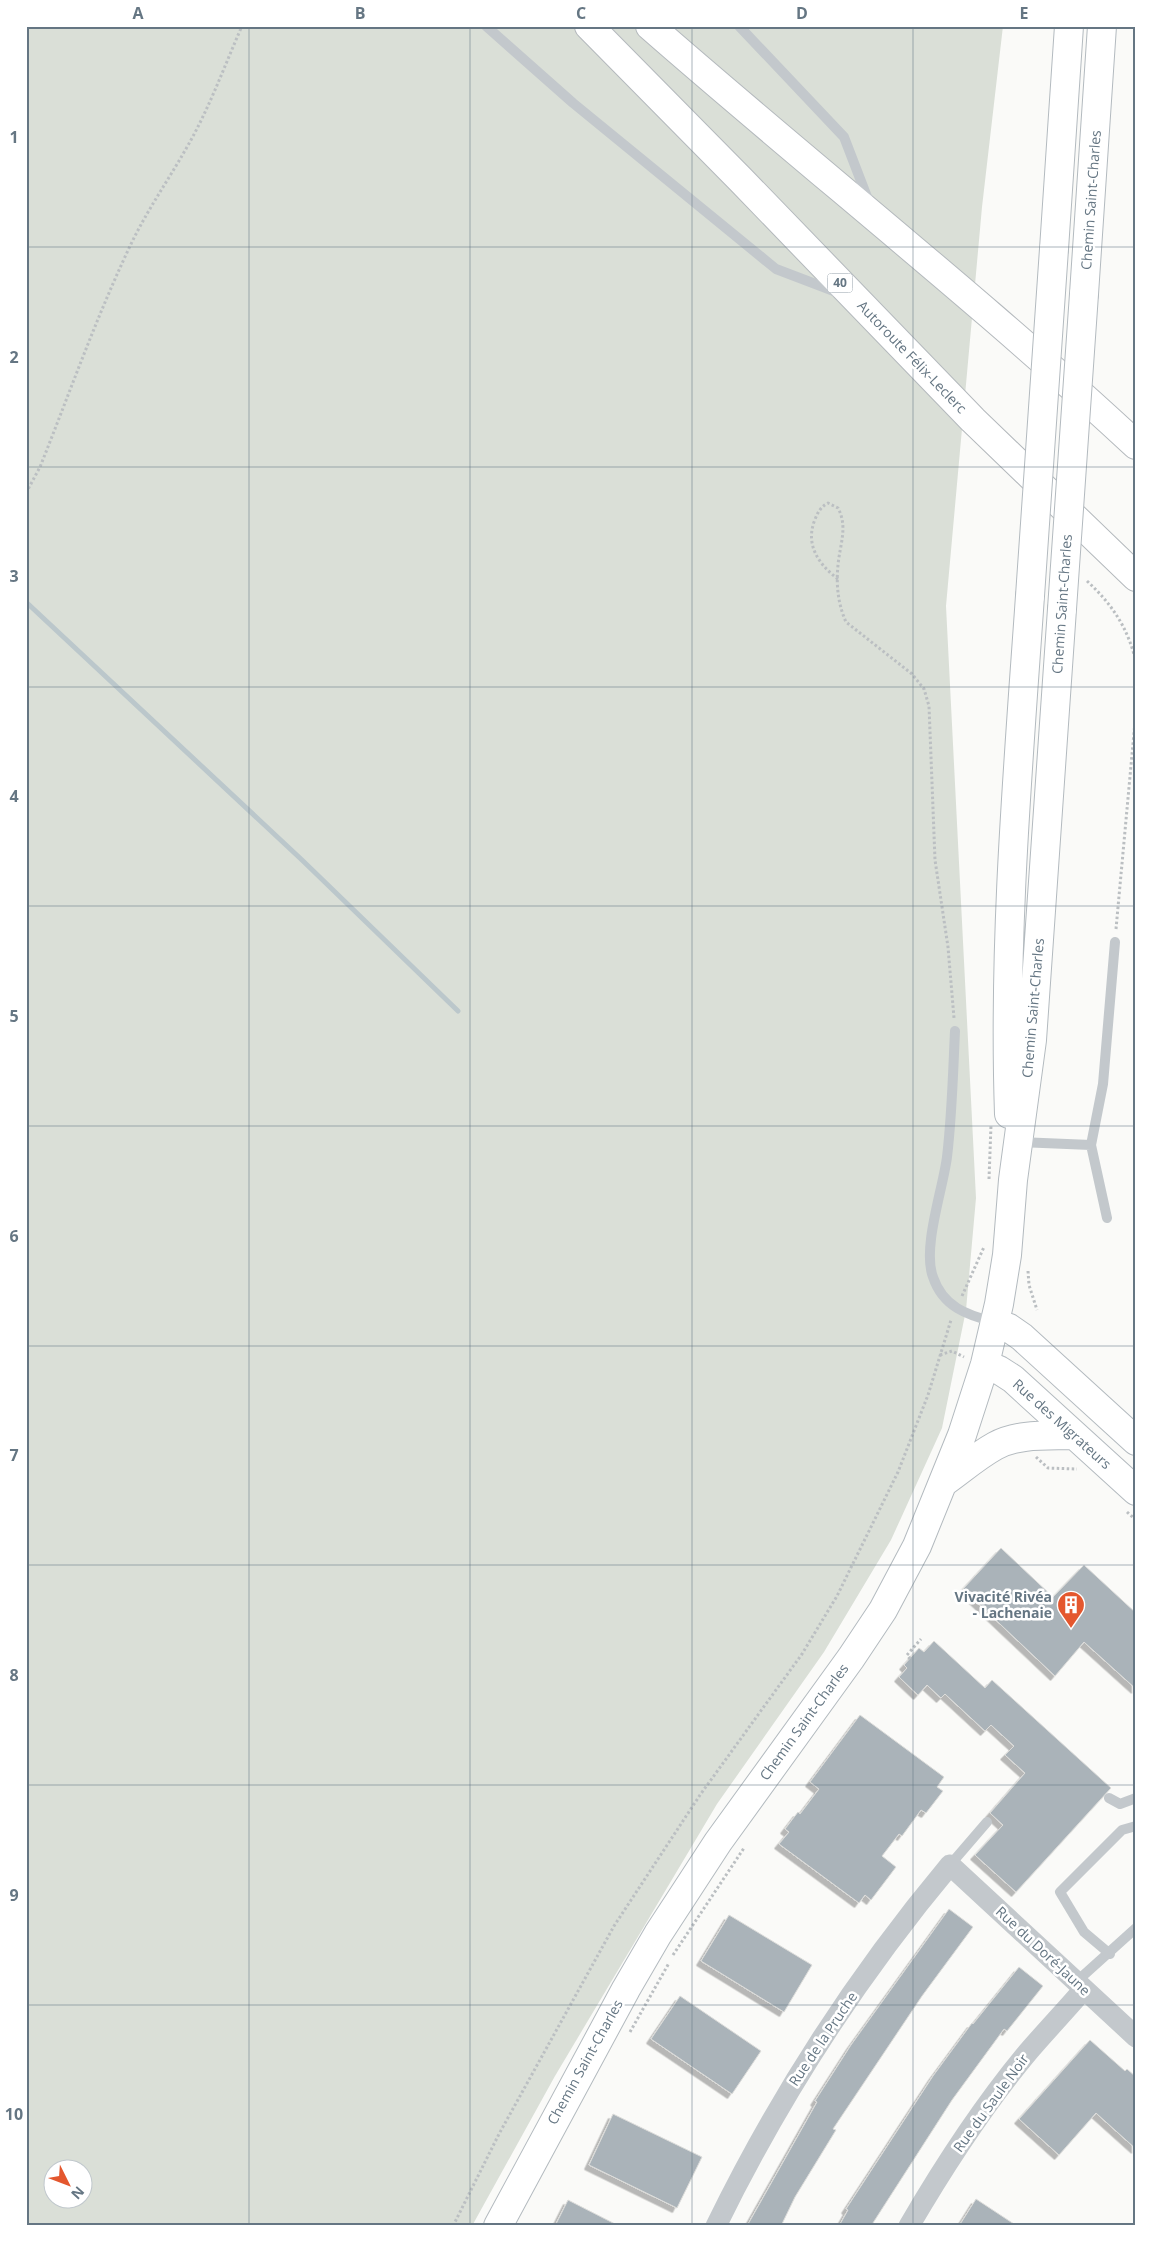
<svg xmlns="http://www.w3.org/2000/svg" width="1162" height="2252" font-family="'Open Sans',sans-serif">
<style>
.green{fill:#dadfd7;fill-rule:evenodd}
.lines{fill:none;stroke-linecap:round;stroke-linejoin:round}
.stream{stroke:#bbc7cb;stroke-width:5}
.building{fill:#aab3b9;stroke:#dcdcda;filter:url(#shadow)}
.secondary-casing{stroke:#b3babf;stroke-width:30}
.highway-casing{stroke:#b4b9bd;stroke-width:30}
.path{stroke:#bbbfc2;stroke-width:3;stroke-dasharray:2.5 2.5;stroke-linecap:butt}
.lane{stroke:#c3c8cc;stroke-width:10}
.street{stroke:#c3c8cc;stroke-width:21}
.secondary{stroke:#fff;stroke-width:28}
.highway{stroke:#fff;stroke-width:28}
.secondary-bridge-casing{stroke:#b3babf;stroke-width:30;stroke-linecap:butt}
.secondary-bridge{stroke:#fff;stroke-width:28}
.grid{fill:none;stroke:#657683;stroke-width:1;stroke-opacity:0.55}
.labels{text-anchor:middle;stroke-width:5;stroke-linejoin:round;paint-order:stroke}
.shield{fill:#fff;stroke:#939fa8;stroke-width:1}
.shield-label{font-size:12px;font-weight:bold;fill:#657683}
.street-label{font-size:14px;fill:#657683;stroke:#fff}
.poi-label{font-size:14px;font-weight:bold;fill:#657683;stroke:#fff;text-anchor:end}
.neatline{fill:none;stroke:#657683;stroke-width:2}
.grid-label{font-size:16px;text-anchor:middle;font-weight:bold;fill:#657683}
</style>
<defs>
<filter id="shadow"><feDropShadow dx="-4.5" dy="4.5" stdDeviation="0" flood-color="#0004"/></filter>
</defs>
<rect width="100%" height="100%" fill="#fafaf8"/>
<!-- green -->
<path class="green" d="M26 26H1003L982 207 946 606 976 1198 966 1310 942 1428 891 1540 824 1652 717 1804 555 2076 472 2226H26ZM52 2170H82V2200H52Z"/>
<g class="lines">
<!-- stream -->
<path class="stream" d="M26 602 302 860 458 1011"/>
</g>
<!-- building -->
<path class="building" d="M1001 1548 1053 1597 1084 1565 1136 1613V1689L1084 1642 1055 1676 963 1589Z
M934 1641 985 1688 992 1680 1111 1788 1016 1892 975 1855 1003 1825 990 1813 1025 1773 1005 1755 1014 1746 991 1725 985 1731 945 1694 941 1698 927 1685 918 1695 899 1677 907 1668 904 1665 919 1648 924 1652Z
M860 1715 944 1777 937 1787 943 1791 926 1813 921 1810 902 1836 899 1834 882 1856 896 1867 871 1900 865 1895 859 1903 779 1844 789 1832 785 1829 798 1812 800 1814 819 1789 810 1782Z
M949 1909 973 1927 922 1996 833 2129 836 2130 795 2197 781 2226H747L817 2102 815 2101 851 2045Z
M729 1915 812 1965 784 2012 701 1961Z
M1019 1967 1043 1986 1007 2031 1004 2029 952 2100 871 2226H839L848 2210 846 2209 933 2076 972 2023 973 2024Z
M680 1996 761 2051 732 2094 651 2039Z
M1090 2040 1125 2071 1127 2069 1136 2077V2149L1096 2113 1059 2155 1019 2119Z
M613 2114 702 2157 677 2208 589 2165Z
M976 2199 1017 2226H959Z
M568 2200 619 2226H555Z"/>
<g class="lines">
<defs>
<path id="secondary" d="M1054 249 1069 26
M1084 294 1102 26
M1009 1114C1003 941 1018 768 1030 596
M995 1323 1009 1328 1022 1337 1136 1441
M985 1364 999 1370 1013 1379 1136 1491
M944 1482C961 1470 977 1456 995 1446 1019 1433 1048 1436 1074 1435
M498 2226 626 1989 658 1934 718 1842 851 1658 883 1610 917 1546 962 1435 985 1364 999 1304 1007 1255 1013 1180 1032 1040 1062 609"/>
<path id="highway" d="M589 26 741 180 973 420 1136 577
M650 26C811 167 979 299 1136 445"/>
</defs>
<!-- secondary casing -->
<use href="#secondary" class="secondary-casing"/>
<!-- highway casing -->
<use href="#highway" class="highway-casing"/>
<!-- path -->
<path class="path" d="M26 493 40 467C70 392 97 315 132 242 148 209 169 179 187 147 209 109 224 67 242 26
M838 579C818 564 806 545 814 522 817 514 820 507 828 503L838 508C848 527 840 544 838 565 836 585 838 604 846 622L912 674 924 689 929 706 935 860 948 947 954 1018
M1087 581C1112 604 1128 628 1136 662
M1116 929 1136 711
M989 1179 991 1125
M1028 1271 1029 1285 1037 1310
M962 1296 984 1247
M940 1355 952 1351 964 1357
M1036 1457 1048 1468 1077 1469
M1127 1512 1136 1520
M910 1659 907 1655 921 1639
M673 1955 744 1848
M630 2032 669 1963
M453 2226 499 2134 614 1926 700 1795 802 1654 837 1596 898 1472 928 1395 951 1320"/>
<!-- lane -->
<path class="lane" d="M486 26 573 103 776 269 839 293
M739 26 844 137 869 202
M955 1031C953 1073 952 1115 947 1157 943 1189 922 1248 933 1277 943 1307 967 1315 994 1322
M1019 1142 1091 1145
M1107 1218 1091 1145 1103 1084 1115 942
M1109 1798 1120 1804 1136 1798
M950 1865 987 1822
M1110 1954 1084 1932 1060 1892 1122 1830 1136 1826
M1076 1982 1136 1928"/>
<!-- street -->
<path class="street" d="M716 2226C779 2097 858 1975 950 1865L1136 2037
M909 2226C944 2166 983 2106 1028 2052 1046 2031 1066 2010 1084 1989"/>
<!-- secondary -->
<use href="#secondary" class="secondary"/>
<!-- highway -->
<use href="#highway" class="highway"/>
<defs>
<path id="secondary-bridge" d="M1030 596 1054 249
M1062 609 1084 294"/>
</defs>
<!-- secondary-bridge casing -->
<use href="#secondary-bridge" class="secondary-bridge-casing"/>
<!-- secondary-bridge -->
<use href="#secondary-bridge" class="secondary-bridge"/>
</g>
<!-- grid -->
<path class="grid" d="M249 26V2226M470 26V2226M692 26V2226M913 26V2226M26 247H1136M26 467H1136M26 687H1136M26 906H1136M26 1126H1136M26 1346H1136M26 1565H1136M26 1785H1136M26 2005H1136"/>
<!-- icons -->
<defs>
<symbol id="building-pin" viewBox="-11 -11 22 30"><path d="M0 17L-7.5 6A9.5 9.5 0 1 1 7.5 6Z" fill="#e4572e" stroke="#fff"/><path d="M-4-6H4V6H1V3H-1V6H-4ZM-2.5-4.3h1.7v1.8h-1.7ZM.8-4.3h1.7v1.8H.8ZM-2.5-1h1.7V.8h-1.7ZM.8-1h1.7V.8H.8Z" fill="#fff"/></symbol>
</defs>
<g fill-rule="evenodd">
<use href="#building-pin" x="1055" y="1589" width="32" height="43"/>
</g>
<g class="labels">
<!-- shield labels -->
<rect class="shield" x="827.5" y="273.5" width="25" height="19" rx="4"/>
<g class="shield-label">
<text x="840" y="287">40</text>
</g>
<!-- street labels -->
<g class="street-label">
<text transform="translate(1091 200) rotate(-86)" y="5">Chemin Saint-Charles</text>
<text transform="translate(912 357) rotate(46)" y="5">Autoroute Félix-Leclerc</text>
<text transform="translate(1062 604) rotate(-86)" y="5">Chemin Saint-Charles</text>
<text transform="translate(1033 1008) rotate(-85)" y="5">Chemin Saint-Charles</text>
<text transform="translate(1062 1424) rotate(42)" y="5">Rue des Migrateurs</text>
<text transform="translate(804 1722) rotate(-54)" y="5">Chemin Saint-Charles</text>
<text transform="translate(1043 1951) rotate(43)" y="5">Rue du Doré-Jaune</text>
<text transform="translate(823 2039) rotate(-56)" y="5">Rue de la Pruche</text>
<text transform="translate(585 2062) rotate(-61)" y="5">Chemin Saint-Charles</text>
<text transform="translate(991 2103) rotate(-54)" y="5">Rue du Saule Noir</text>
</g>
<!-- poi labels -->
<g class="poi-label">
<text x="1052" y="1602">Vivacité Rivéa<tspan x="1052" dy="16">- Lachenaie</tspan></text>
</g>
</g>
<!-- border -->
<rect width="1162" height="2252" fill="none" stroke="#ffffff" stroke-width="55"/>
<!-- north arrow -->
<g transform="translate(68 2184) rotate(132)"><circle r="24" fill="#ffffff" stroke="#c1c8cd"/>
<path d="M0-4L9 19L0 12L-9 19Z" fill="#e4572e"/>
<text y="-8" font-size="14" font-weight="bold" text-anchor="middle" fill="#657683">N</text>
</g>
<rect x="28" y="28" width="1106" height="2196" class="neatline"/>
<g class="grid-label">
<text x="138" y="19">A</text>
<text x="360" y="19">B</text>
<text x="581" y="19">C</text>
<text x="802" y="19">D</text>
<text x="1024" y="19">E</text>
<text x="14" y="143">1</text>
<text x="14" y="363">2</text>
<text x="14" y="582">3</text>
<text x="14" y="802">4</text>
<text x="14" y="1022">5</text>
<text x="14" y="1242">6</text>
<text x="14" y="1461">7</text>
<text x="14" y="1681">8</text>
<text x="14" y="1901">9</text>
<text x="14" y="2120">10</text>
</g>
</svg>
